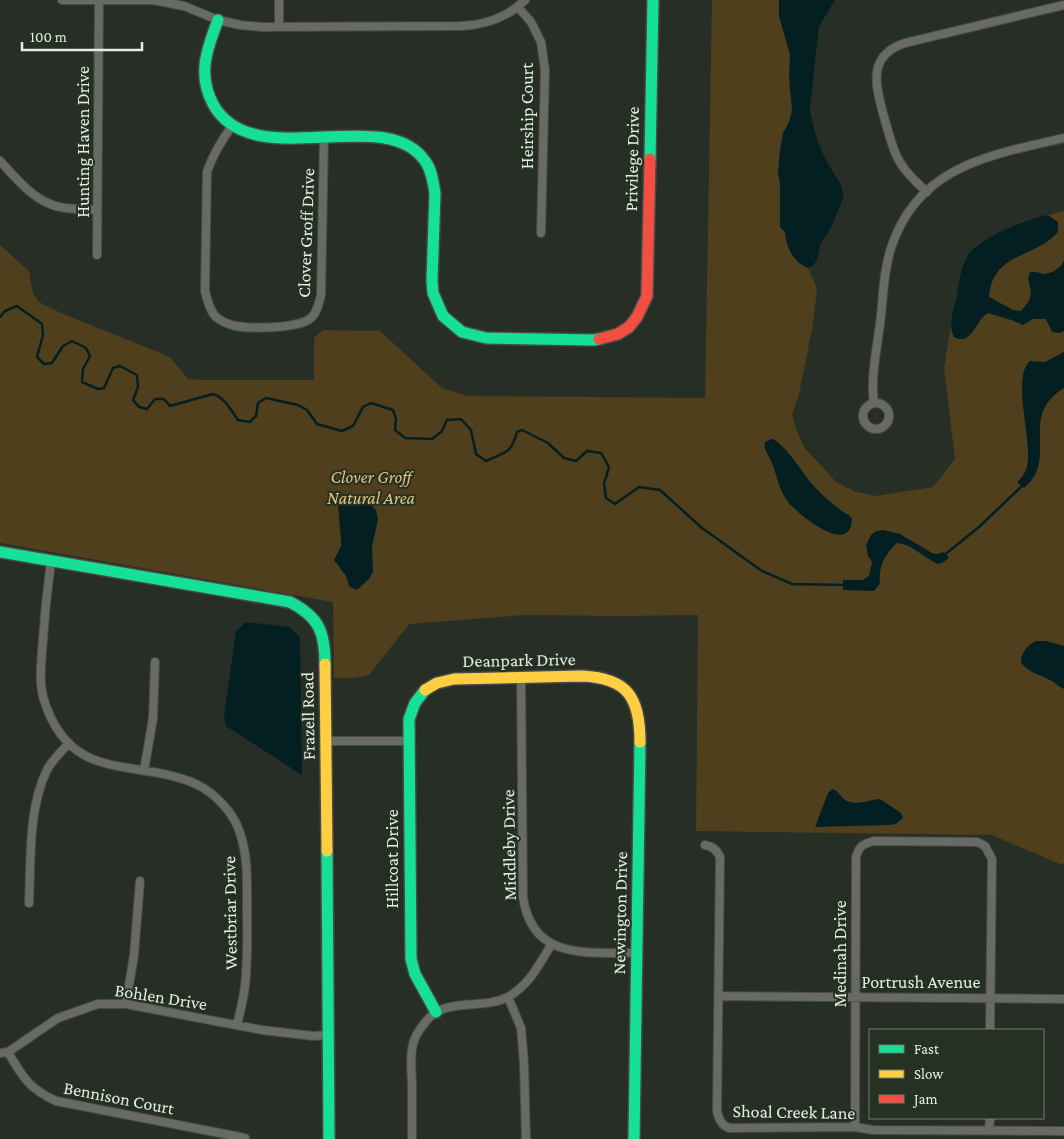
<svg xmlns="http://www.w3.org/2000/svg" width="1064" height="1139" font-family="'Crimson Pro',serif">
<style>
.green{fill:#4f3f1c}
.water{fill:#041f21}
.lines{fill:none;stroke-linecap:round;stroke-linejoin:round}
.stream{stroke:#041f21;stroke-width:2.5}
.street-casing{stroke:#464c45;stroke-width:10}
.fast-casing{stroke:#464c45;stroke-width:14}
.slow-casing{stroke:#464c45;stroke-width:14}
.jam-casing{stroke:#464c45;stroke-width:14}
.street{stroke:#686a63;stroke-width:8}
.fast{stroke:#16e098;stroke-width:11}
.slow{stroke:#ffcf43;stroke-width:11}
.jam{stroke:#f24e42;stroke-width:11}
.labels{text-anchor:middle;stroke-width:4;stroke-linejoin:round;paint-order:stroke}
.street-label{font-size:18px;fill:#e5ede4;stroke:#253123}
.park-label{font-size:18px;font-style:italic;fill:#e5c27e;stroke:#253123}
</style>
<rect width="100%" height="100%" fill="#272e26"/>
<!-- green -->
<path class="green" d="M712 0H835L819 27 810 110 813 124 817 139 825 158 841 185 844 196 831 228 821 243 817 260 813 266 808 268 817 288 813 324 799 394 792 415 796 429 804 447 836 482 856 492 876 496 933 487 955 459 944 368 954 307 967 256 974 248 987 239 1021 222 1064 211V863L1062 865 992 835 696 831 698 615 621 616 525 615 409 624 369 675 354 678H334L333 602 0 543V245L29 271 33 293 39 302 61 313 170 357 188 379 204 380H314V338L323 330 380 331 442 388 468 396 705 398Z"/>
<!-- water -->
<path class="water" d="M779 0H835L819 27 810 110 813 124 817 139 825 158 841 185 844 196 831 228 821 243 817 260 813 266 808 268C793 262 786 247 785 232L780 227V183L778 173 780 150 783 133 789 122 792 110 789 78 790 55 779 16Z
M1048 215 1058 222V232C1035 259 993 251 989 297L1013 310 1021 311C1033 297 1032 295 1028 278L1030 272C1036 271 1038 273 1043 274 1052 274 1060 268 1064 261V331L1060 333 1052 332 1046 319H1033L1023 325 1011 320 988 313C976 319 972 347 954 337 948 326 953 311 956 300 959 286 960 268 968 255 979 238 1028 218 1048 215Z
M1064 352V388C1017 417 1060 458 1024 488L1017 482C1022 478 1026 472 1027 466 1033 443 1011 377 1030 361L1045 362Z
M771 439C782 440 803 473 812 484 823 496 836 508 850 516L852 519C851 558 798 514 788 502 779 490 777 476 772 463 769 455 763 450 765 442Z
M350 500 370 504 376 510 378 519 372 547 373 571 370 578 357 590 349 586 346 576 334 560 341 546V540L338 504 342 501Z
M883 530 900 534 932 553 937 554 943 552 949 557 944 562 938 564C927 559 909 543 897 543 885 554 878 567 880 583L874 591 843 590V580H863L869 576 872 562 868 556 866 545 871 535 876 531Z
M246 622 289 627 300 637 302 775 226 726 224 716 236 631Z
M1036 641H1046L1064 646V689C1058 687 1055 682 1050 680 1039 674 1029 673 1021 663 1021 653 1027 645 1036 641Z
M832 789C838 790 839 795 844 799 854 807 869 800 880 799L901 813 903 818 896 824 888 825 815 827 828 793Z"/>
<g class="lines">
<!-- stream -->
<path class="stream" d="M0 317 5 311 17 306 42 324 43 335 37 357 44 364 52 363 63 346 72 341 86 348 90 356 83 369 82 382 98 389 104 388 113 368 120 366 137 375 138 387 133 400 139 407 147 409 155 399H164L170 406 213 394C225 398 231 410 238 420L250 422 256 416 258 403 266 398 298 405 307 410 317 424 342 431 353 426 363 407 371 403 393 410 396 419 395 430 405 438 432 439 442 431 447 420 461 419 471 430 476 454 486 461C506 452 511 454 517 432L522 430 548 443 564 458 576 461 587 451 601 453 609 467 604 484 606 498 615 504 639 487 660 490 702 528 762 571 792 584 846 585
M943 556 979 527 1023 485"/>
<defs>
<path id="street" d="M62 0H153L184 6 218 20 240 25 261 27 460 26C485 25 508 17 525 0
M518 7 531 22 541 42 545 70 541 233
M279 27V0
M232 126C221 141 213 154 207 172L205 291C207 299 209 309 215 316 218 319 225 323 229 324 244 330 301 329 312 317 318 311 319 302 321 295L324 137
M0 161C15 177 30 196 50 204 64 210 82 209 97 210
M927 192C916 182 904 171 897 157 891 144 888 130 884 117 876 86 866 56 905 43L1064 5
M97 255 99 1
M863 416a13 13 0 1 1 26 0a13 13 0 1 1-26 0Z
M874 403C870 377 878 343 881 316 883 294 884 270 891 248 918 165 991 155 1064 138
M51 561C47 591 44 621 42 651 41 667 39 685 44 700 71 785 134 757 196 784 215 793 234 813 240 833 248 857 247 881 247 905 247 927 248 950 246 973 246 990 241 1008 237 1025
M521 678 523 897C532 961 587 952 637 953
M326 741H409
M144 771 153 718 155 662
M705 845C713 847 716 849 720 857L717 1111C719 1119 721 1126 730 1128L855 1127 873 1130 1064 1131
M29 903C31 861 28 808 47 770 52 760 62 751 69 743
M718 996 1064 999
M508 997 521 1028 524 1063 526 1139
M126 1004 134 955 140 881
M8 1052C22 1076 29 1089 56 1101L245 1138
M0 1053 8 1052 58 1018 98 1004H126L262 1030 313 1036 328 1035
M855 1127 856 857C859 846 863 844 874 841L977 842 985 846 992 859 990 1030
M989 1129 990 1118
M412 1139C412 1120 412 1101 412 1082 411 1069 410 1056 413 1044 415 1036 419 1030 424 1024 444 995 481 1011 508 997 529 985 539 965 551 945"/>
<path id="fast" d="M218 20C207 49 197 74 213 104 252 176 385 102 425 161 432 170 433 182 435 193L432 281 433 293 443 316 462 332 486 338 594 340 599 339
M650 159 653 0
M0 552 290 602C319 617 325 632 325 664
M425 690 415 703 409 719 411 959 415 974 436 1012
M327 851 329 1139
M634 1139 640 742"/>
<path id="slow" d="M325 664 327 851
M425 690 437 683 454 679 582 676C628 678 640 698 640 742"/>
<path id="jam" d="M599 339 618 334 629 327 637 317 647 296 650 159"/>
</defs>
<!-- street casing -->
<use href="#street" class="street-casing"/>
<!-- fast casing -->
<use href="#fast" class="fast-casing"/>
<!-- slow casing -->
<use href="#slow" class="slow-casing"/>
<!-- jam casing -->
<use href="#jam" class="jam-casing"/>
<!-- street -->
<use href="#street" class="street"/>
<!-- fast -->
<use href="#fast" class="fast"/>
<!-- slow -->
<use href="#slow" class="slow"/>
<!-- jam -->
<use href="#jam" class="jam"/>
</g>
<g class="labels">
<!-- street labels -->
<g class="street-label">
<text transform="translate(527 116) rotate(-90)" y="6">Heirship Court</text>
<text transform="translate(83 142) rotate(-90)" y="6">Hunting Haven Drive</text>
<text transform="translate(632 159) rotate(-89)" y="6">Privilege Drive</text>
<text transform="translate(306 233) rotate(-88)" y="6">Clover Groff Drive</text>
<text transform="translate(519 660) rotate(-1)" y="6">Deanpark Drive</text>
<text transform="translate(308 716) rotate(-91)" y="6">Frazell Road</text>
<text transform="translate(509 845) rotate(-91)" y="6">Middleby Drive</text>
<text transform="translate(392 859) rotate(-90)" y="6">Hillcoat Drive</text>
<text transform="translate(230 913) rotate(-91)" y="6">Westbriar Drive</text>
<text transform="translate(620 913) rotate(-89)" y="6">Newington Drive</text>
<text transform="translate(840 954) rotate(-90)" y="6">Medinah Drive</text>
<text x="921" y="988">Portrush Avenue</text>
<text transform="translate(161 997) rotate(9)" y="6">Bohlen Drive</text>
<text transform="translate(119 1098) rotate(11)" y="6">Bennison Court</text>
<text transform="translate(794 1112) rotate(1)" y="6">Shoal Creek Lane</text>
</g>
<!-- park labels -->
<g class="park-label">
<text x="371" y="483">Clover Groff<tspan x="371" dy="21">Natural Area</tspan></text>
</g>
</g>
<!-- legend -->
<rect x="869" y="1029" width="175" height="90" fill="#253123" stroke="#727c70"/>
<rect x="879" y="1045" width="25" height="8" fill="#16e098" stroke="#727c70"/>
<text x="914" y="1054" font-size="15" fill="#e5ede4">Fast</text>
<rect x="879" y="1070" width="25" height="8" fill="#ffcf43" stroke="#727c70"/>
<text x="914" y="1079" font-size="15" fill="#e5ede4">Slow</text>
<rect x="879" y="1095" width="25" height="8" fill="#f24e42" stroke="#727c70"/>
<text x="914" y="1104" font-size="15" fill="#e5ede4">Jam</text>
<!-- scale -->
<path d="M22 42v8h120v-8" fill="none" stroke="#e5ede4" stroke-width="2.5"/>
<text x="30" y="42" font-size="15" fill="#e5ede4" stroke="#253123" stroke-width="4" paint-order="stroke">100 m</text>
</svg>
